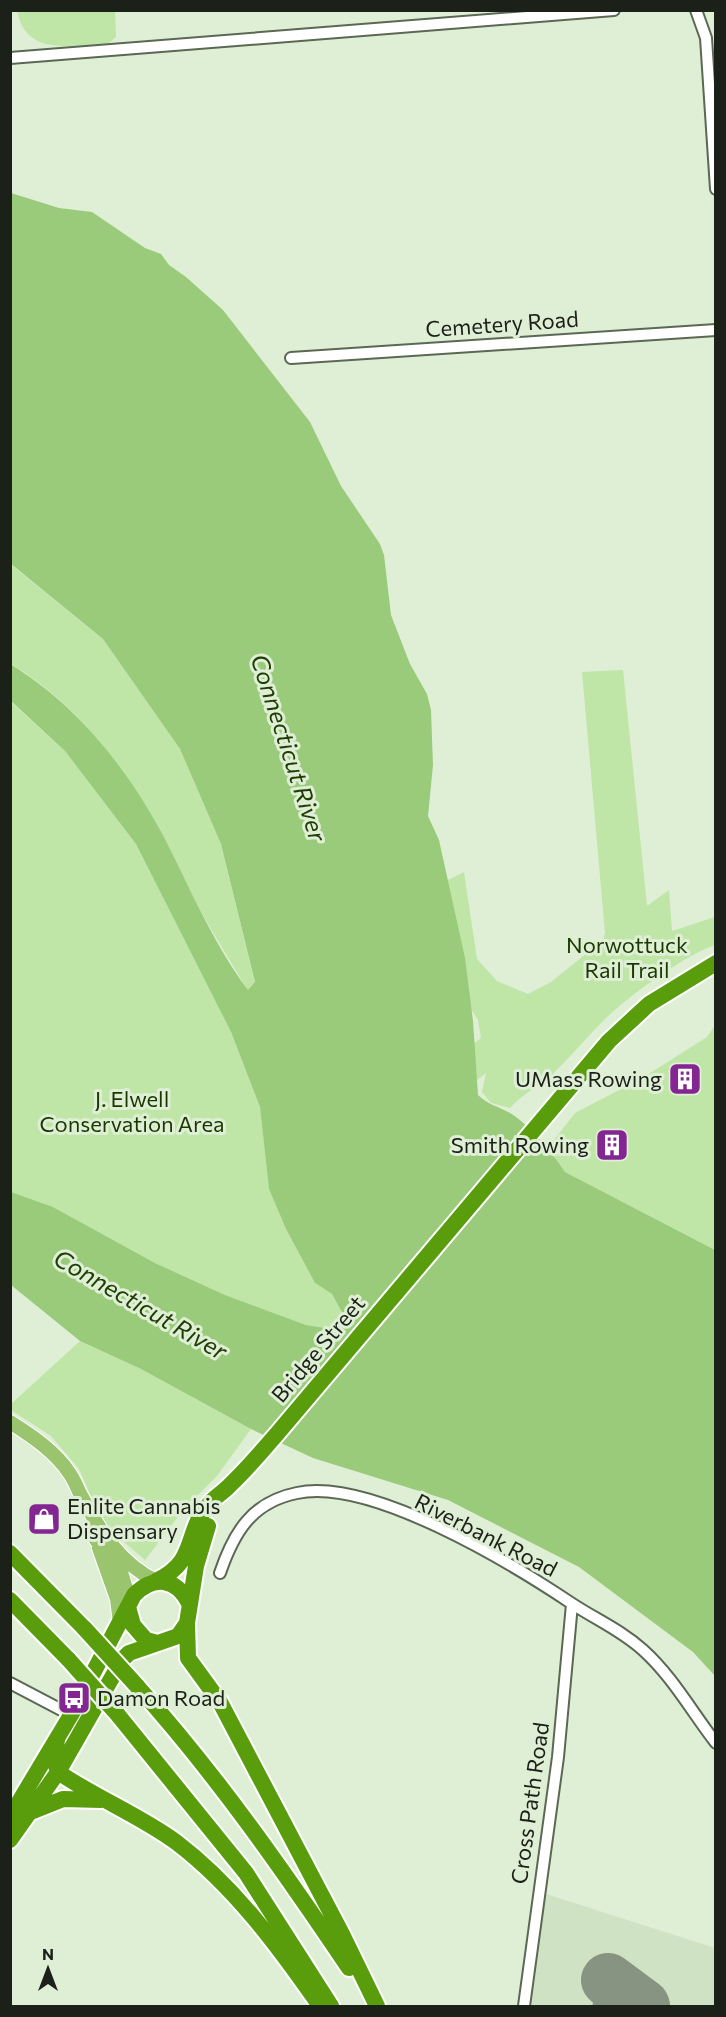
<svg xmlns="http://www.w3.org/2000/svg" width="726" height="2017" font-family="Commissioner,sans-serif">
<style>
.built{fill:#cfe2c4}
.green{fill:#bfe5a7}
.water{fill:#9acb7a}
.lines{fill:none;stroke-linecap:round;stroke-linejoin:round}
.taxiway{stroke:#889482;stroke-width:21}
.runway{stroke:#889482;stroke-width:54}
.minor-casing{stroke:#5b6854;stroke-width:14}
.major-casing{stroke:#fff;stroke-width:16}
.highway-casing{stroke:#fff;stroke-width:20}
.minor{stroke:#fff;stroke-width:10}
.major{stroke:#9bc46e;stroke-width:14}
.highway{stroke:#599d0d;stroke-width:16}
.highway-bridge-casing{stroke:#fff;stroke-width:20;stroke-linecap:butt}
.highway-bridge{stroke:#599d0d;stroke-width:16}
.labels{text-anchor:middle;stroke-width:6;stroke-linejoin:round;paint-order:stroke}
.street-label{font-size:22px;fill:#1b2018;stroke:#dfefd6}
.park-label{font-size:22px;fill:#1a3800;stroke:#dfefd6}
.poi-label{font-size:22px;fill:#1b2018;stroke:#dfefd6;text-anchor:end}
.water-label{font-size:24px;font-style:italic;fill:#203e03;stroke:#dfefd6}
</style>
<rect width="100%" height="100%" fill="#dfefd6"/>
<!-- built -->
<path class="built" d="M543 1893 715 1948V2006H527Z"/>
<!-- green -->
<path class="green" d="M17 11H115L116 37 109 43 100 45C65 45 26 55 17 11Z
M10 564 103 639 180 749 221 844 255 983 248 991C229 958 208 926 191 893 146 805 98 716 11 664Z
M623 670 647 906 669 890 672 931 715 917V945C685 955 627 997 604 1020 587 1037 571 1056 553 1074 539 1087 523 1093 510 1108L491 1103 482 1092 486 1073 384 1152 370 1126 481 1038 478 1020 466 1001 446 881 464 872 477 959 497 981 528 994 551 982 603 940 605 933 582 672Z
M10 701 65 751 136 844 231 1032 260 1107 269 1189 286 1229 315 1283 332 1294 344 1316 342 1324 325 1328 306 1325 225 1295 155 1263 53 1207 11 1192Z
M715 1025V1250L565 1172 547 1149 575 1113 644 1077 707 1037Z
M80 1341 141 1369 251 1429 217 1476 184 1509 145 1560 103 1524 79 1469 51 1436 11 1410V1404Z"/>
<!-- water -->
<path class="water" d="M11 193 59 208 92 212 145 248 161 254 169 265 186 277 223 310 310 422 341 486 380 544 384 555 391 615 410 664 427 694 431 710 433 765 428 816 439 840 465 958 473 1021 478 1095C488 1105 498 1106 510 1113 529 1124 553 1154 565 1172L715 1250V1676L693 1652 579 1567 448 1500 313 1458 251 1429 141 1369 80 1341 11 1285V1192L53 1207 155 1263 225 1295 306 1325 325 1328 342 1324 344 1316 332 1294 315 1283 286 1229 269 1189 260 1107 231 1032 136 844 65 751 11 701 10 664C78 705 131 773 167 843 192 893 215 946 248 990L255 982 221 844 180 749 103 639 11 564Z"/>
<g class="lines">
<!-- taxiway -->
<path class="taxiway" d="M603 2006 605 1993 612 1983"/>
<!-- runway -->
<path class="runway" d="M608 1980 643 2006"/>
<defs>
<path id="minor" d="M696 10 706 38 716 189
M10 58 614 10
M291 358 716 330
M220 1573C234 1532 252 1502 297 1493 370 1477 511 1563 571 1603 595 1619 621 1630 643 1650 672 1676 692 1712 716 1743
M10 1683 71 1715
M524 2006 558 1757 572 1604"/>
<path id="major" d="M10 1422C32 1436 56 1452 70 1474 75 1481 78 1491 83 1499 101 1533 121 1564 156 1581
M96 1540 121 1572 130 1602
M99 1548 117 1599 120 1623"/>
<path id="highway" d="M10 1553 85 1629
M156 1581C199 1561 183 1532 210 1503 216 1496 225 1491 231 1484 247 1469 261 1452 276 1435L609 1041 649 1004 716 963
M10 1600 69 1660
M128 1607 133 1625 146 1640 158 1643 178 1636 187 1623 196 1566 208 1526
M187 1623 188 1658 220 1702 342 1934 377 2006
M137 1686C216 1774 283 1870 349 1968
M118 1715 246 1873 331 2006
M57 1740 54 1759 58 1772C96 1798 139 1815 176 1842 234 1886 279 1947 320 2006
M33 1811 63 1799 101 1800
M10 1817 71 1715 134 1595C154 1575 176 1578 189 1603
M10 1840 58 1772 122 1660 129 1653 158 1643"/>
</defs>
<!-- minor casing -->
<use href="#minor" class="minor-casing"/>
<!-- major casing -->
<use href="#major" class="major-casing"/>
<!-- highway casing -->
<use href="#highway" class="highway-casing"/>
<!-- minor -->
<use href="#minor" class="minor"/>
<!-- major -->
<use href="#major" class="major"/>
<!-- highway -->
<use href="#highway" class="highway"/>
<defs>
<path id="highway-bridge" d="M85 1629 137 1686
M69 1660 118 1715"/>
</defs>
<!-- highway-bridge casing -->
<use href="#highway-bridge" class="highway-bridge-casing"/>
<!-- highway-bridge -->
<use href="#highway-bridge" class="highway-bridge"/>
</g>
<!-- icons -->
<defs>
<symbol id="building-square" viewBox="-11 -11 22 22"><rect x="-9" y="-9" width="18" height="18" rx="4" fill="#842691" stroke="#dfefd6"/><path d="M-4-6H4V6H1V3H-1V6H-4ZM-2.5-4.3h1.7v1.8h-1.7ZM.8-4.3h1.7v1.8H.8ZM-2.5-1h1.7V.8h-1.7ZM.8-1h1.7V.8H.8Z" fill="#fff"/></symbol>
<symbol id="shop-square" viewBox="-11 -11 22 22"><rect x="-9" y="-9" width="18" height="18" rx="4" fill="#842691" stroke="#dfefd6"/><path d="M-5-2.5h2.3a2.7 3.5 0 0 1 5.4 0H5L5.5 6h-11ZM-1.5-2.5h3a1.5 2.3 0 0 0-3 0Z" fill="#fff"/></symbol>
<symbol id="bus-square" viewBox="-11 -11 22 22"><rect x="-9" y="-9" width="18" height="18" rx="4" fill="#842691" stroke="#dfefd6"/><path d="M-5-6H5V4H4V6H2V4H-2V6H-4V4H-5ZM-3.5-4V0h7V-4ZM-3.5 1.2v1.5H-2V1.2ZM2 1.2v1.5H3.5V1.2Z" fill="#fff"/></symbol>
</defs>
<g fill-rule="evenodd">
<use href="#building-square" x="666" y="1060" width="38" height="38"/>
<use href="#building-square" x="593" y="1126" width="38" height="38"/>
<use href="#shop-square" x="25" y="1500" width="38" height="38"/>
<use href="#bus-square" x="55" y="1679" width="38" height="38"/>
</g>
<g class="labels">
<!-- street labels -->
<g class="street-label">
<text transform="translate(502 324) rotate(-4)" y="8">Cemetery Road</text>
<text transform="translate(318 1349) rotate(-50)" y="8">Bridge Street</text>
<text transform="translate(486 1535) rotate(27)" y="8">Riverbank Road</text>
<text transform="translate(530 1803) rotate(-82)" y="8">Cross Path Road</text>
</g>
<!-- park labels -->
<g class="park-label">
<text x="627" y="953">Norwottuck<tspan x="627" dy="25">Rail Trail</tspan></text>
<text x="132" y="1107">J. Elwell<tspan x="132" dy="25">Conservation Area</tspan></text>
</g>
<!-- poi labels -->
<g class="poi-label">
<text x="662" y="1087">UMass Rowing</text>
<text x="589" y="1153">Smith Rowing</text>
<text x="67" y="1514" text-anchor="start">Enlite Cannabis<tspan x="67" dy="25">Dispensary</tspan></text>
<text x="97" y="1706" text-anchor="start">Damon Road</text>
</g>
<!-- water labels -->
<g class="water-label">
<text transform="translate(288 748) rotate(72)" y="8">Connecticut River</text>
<text transform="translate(140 1305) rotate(30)" y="8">Connecticut River</text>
</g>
</g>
<!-- border -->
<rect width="726" height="2017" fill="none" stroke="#1b2018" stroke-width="24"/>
<!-- north arrow -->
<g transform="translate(48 1969)" stroke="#dfefd6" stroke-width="4.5" paint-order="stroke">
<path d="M0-4.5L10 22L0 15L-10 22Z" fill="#1b2018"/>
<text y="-9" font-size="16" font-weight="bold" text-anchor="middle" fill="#1b2018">N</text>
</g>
</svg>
